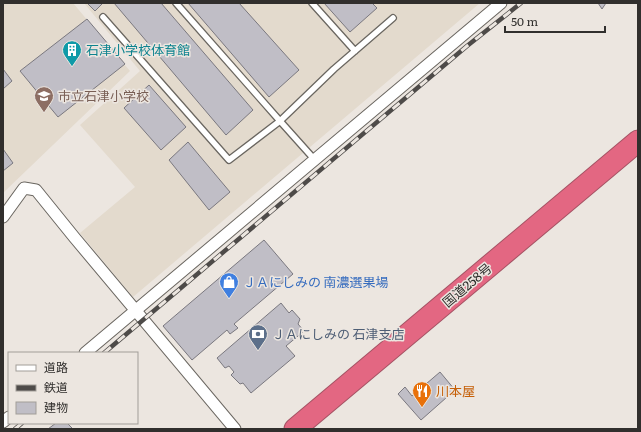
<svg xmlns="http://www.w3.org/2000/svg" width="641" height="432" font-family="Literata,'Noto Sans JP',serif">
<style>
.built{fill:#e3dacd}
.building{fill:#c0bec6;stroke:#7a787f}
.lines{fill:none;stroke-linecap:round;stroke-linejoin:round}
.lane-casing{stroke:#6a6660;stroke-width:8}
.street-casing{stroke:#6a6660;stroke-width:13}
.highway-casing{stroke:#a55364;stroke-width:23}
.lane{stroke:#fff;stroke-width:5.5}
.street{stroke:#fff;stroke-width:11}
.highway{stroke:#e36782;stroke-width:21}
.rail-casing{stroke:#4e4b49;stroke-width:4.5}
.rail{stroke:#ece6e0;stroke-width:3;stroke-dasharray:9;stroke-linecap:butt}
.labels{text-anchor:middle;stroke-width:3;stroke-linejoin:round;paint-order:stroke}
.culture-label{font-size:13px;fill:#0d838f;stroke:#ece6e0;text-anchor:start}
.education-label{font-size:13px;fill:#785e54;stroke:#ece6e0;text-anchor:start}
.shop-label{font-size:13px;fill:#366cbe;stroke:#ece6e0;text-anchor:start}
.street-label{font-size:13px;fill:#312f2d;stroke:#ece6e0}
.service-label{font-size:13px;fill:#4e5e75;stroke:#ece6e0;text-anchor:start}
.food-label{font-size:13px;fill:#c56008;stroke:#ece6e0;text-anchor:start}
</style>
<rect width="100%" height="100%" fill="#ece6e0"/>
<!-- built -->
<path class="built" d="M3 3H73L130 71 3 193Z
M84 3H480L133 297 80 233 135 187 80 125 140 71Z"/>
<!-- building -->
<path class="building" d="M87 3H103L95 11Z
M114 3H161L253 110 226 135Z
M188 3H239L299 70 269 97Z
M324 3H372L377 8 350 32Z
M598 3H606L602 9Z
M87 19 125 64 58 117 20 71Z
M3 69 12 81 3 89Z
M149 85 186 127 161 150 124 108Z
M188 142 230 192 209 210 169 160Z
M3 149 13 163 3 171Z
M264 240 293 274 234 324 238 328 230 334 227 330 192 360 163 326Z
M281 303 289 313 292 310 300 319 298 324 304 331 286 346 295 356 251 393 243 383 240 384 231 375 234 372 229 366 225 368 217 358Z
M440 372 455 390 421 420 398 394 405 387 412 396Z
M56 423H67L73 429H48Z"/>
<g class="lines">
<defs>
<path id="lane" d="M312 3 355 51
M103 17 229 160 280 121 176 3
M314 159 280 121 334 69 393 18"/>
<path id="street" d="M3 217 24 188 36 190 74 237 235 429
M85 353 501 3
M3 422 9 417"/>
<path id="highway" d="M295 429 638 141"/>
</defs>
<!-- lane casing -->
<use href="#lane" class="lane-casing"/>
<!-- street casing -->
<use href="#street" class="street-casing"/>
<!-- highway casing -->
<use href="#highway" class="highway-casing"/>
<!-- lane -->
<use href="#lane" class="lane"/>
<!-- street -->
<use href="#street" class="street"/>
<!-- highway -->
<use href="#highway" class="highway"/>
<defs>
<path id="rail" d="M104 353 467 46 521 3
M15 429 22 423"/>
</defs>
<!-- rail casing -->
<use href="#rail" class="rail-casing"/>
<!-- rail -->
<use href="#rail" class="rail"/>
</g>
<!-- icons -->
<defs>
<symbol id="building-pin" viewBox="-11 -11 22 30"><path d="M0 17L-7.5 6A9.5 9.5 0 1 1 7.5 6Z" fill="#0f9aa8" stroke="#ece6e0"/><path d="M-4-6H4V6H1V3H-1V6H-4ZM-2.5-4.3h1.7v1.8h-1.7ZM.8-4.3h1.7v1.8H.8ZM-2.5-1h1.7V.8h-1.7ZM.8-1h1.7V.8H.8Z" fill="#fff"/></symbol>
<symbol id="school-pin" viewBox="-11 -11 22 30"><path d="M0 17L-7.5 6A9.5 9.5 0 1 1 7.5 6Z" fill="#8d6e63" stroke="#ece6e0"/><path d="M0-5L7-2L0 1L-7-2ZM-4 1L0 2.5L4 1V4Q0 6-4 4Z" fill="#fff"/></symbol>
<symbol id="shop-pin" viewBox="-11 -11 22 30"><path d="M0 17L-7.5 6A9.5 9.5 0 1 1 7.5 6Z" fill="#3f7fe0" stroke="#ece6e0"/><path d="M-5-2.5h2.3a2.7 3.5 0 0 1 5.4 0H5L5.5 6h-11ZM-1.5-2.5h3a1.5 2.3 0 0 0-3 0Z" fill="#fff"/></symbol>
<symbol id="bank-pin" viewBox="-11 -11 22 30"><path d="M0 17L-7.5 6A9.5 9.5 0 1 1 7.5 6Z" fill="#5c6f8a" stroke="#ece6e0"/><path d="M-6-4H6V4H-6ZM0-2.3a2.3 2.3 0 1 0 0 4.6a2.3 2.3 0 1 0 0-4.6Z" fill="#fff"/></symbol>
<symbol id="restaurant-pin" viewBox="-11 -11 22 30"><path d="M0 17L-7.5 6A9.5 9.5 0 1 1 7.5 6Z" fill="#e8710a" stroke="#ece6e0"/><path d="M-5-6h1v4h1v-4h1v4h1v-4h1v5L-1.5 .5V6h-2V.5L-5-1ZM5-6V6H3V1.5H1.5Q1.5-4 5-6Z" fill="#fff"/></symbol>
</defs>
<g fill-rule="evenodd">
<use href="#building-pin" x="61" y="39" width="22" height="30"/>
<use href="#school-pin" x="33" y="85" width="22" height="30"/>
<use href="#shop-pin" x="218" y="271" width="22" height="30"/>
<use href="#bank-pin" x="247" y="323" width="22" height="30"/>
<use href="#restaurant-pin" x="411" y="380" width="22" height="30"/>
</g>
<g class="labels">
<!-- culture labels -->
<g class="culture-label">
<text x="86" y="55">石津小学校体育館</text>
</g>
<!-- education labels -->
<g class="education-label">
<text x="58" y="101">市立石津小学校</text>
</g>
<!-- shop labels -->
<g class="shop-label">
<text x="243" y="287">ＪＡにしみの 南濃選果場</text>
</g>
<!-- street labels -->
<g class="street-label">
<text transform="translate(467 285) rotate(-40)" y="5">国道258号</text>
</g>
<!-- service labels -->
<g class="service-label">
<text x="272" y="339">ＪＡにしみの 石津支店</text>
</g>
<!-- food labels -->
<g class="food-label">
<text x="436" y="396">川本屋</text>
</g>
</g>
<!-- border -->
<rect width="641" height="432" fill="none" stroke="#312f2d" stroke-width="8"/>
<!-- legend -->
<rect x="8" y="352" width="130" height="72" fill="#ece6e0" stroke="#a19d98"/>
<rect x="16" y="365" width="20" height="6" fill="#ffffff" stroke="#a19d98"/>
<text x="44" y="372" font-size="12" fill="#312f2d">道路</text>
<rect x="16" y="385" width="20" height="6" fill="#4e4b49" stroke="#a19d98"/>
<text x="44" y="392" font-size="12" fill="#312f2d">鉄道</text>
<rect x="16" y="402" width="20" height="12" fill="#c0bec6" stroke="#a19d98"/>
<text x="44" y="412" font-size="12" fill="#312f2d">建物</text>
<!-- scale -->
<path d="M505 26v6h100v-6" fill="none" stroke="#312f2d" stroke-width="2"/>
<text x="511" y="26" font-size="12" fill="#312f2d" stroke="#ece6e0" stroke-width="3" paint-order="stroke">50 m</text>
</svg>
